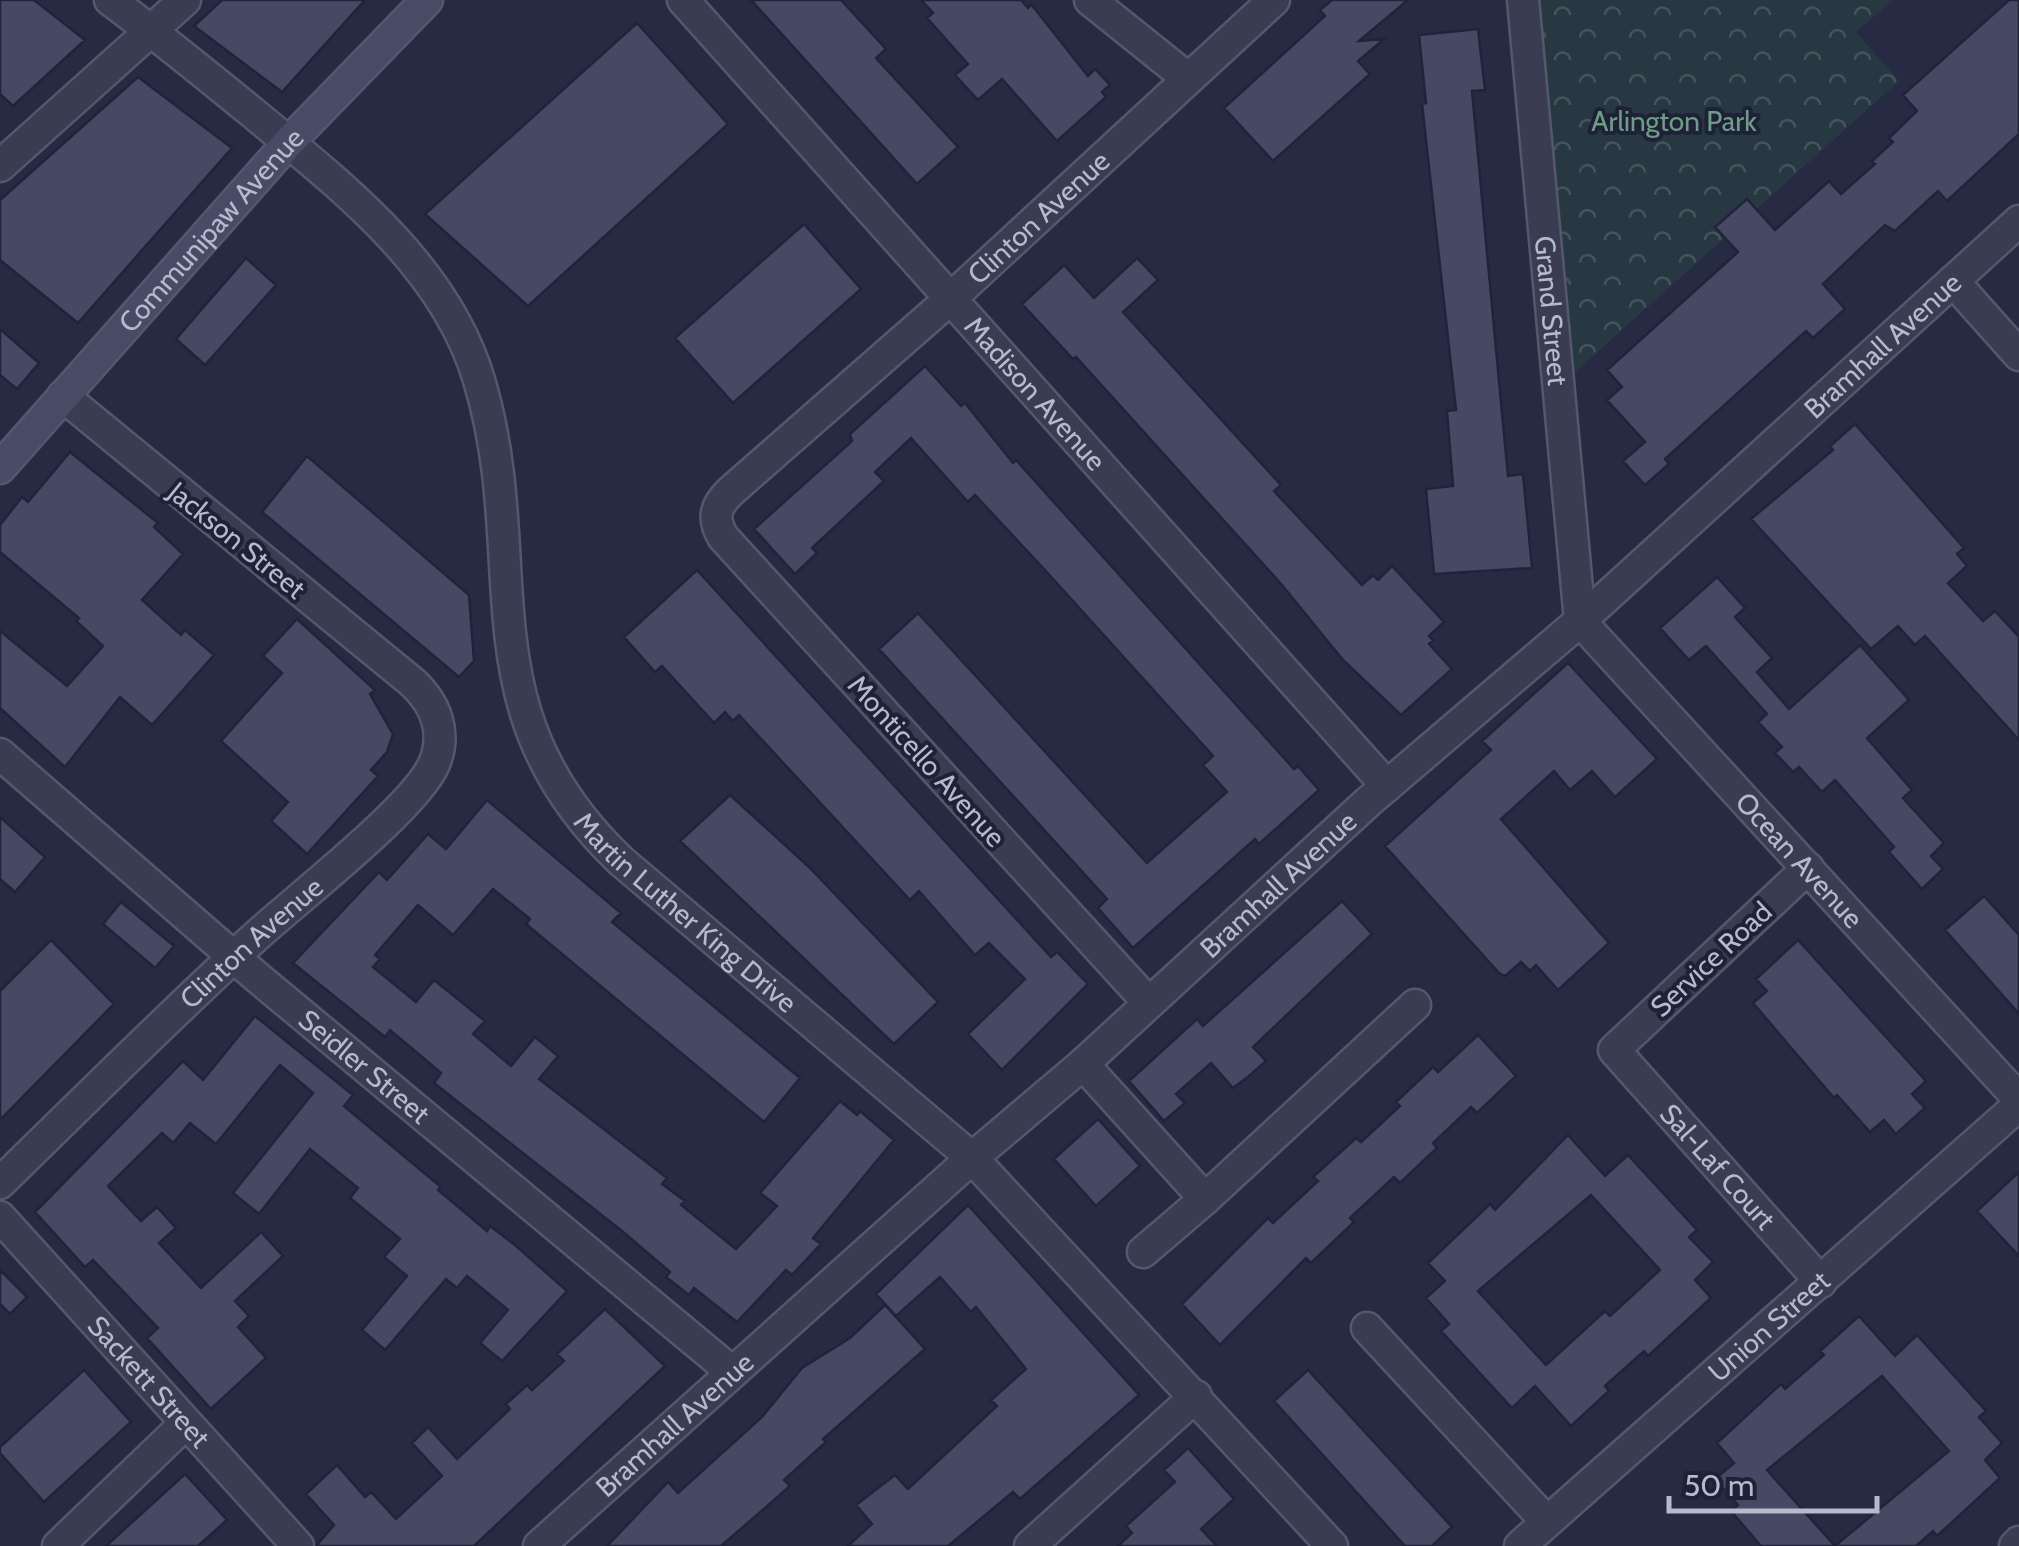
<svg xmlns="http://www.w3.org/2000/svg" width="2019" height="1546" font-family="Cabin,sans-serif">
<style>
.park{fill:url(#park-crowns)}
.building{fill:#454964;stroke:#212439;stroke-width:2.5;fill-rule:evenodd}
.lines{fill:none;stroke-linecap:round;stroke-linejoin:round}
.minor-casing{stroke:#55586c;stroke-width:35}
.tertiary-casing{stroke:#55586c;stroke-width:35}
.secondary-casing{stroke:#55586c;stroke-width:35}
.minor{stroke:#3a3d52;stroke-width:30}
.tertiary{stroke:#3a3d52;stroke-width:30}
.secondary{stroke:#484b65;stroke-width:30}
.labels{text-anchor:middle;stroke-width:8;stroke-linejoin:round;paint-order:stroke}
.park-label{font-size:28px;fill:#6e9d86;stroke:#1f2237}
.street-label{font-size:28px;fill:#b7b9cc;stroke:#1f2237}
</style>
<defs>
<pattern id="park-crowns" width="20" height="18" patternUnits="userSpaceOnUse" patternTransform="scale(2.5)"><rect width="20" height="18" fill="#283843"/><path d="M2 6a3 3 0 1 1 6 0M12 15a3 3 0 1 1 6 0" fill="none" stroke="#45535d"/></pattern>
</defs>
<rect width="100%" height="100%" fill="#262a42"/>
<!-- park -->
<path class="park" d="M1540 0H1893L1856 32 1899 81 1574 373Z"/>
<!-- building -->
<path class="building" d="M0 0H34L85 40 13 106 0 94Z
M222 0H365L282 92 194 26Z
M751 0H841L886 49 876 58 958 147 917 184Z
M921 0H1021L1028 8 1031 4 1088 76 1095 69 1110 85 1102 92 1106 97 1057 141 1002 79 978 100 955 75 968 64 927 18 933 13Z
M1332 0H1408L1359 41 1384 39 1358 61 1370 74 1273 161 1224 108 1325 16 1320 10Z
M2009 0H2019V134L1947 201 1938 191 1895 231 1885 225 1823 284 1845 309 1813 338 1806 331 1665 459 1669 464 1645 485 1623 461 1645 442 1607 400 1622 387 1607 370 1738 252 1715 227 1747 199 1775 230 1829 181 1841 194 1875 164 1872 161 1893 142 1889 138 1917 111 1903 95Z
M637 23 728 124 528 306 425 214Z
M1478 29 1485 90 1472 91 1499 381 1508 476 1523 474 1532 568 1434 574 1426 489 1453 486 1447 411 1456 410 1422 104 1426 103 1419 35Z
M138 77 232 148 78 323 0 260V200Z
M804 224 861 289 733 403 675 338Z
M246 258 276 285 205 365 176 339Z
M1137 258 1158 280 1123 312 1281 485 1274 491 1362 585 1373 575 1378 580 1392 566 1444 622 1429 636 1433 640 1429 644 1452 669 1401 715 1343 660 1282 585 1076 357 1073 359 1022 304 1064 265 1094 298Z
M0 329 39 363 17 389 0 375Z
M925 366 961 406 965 403 1013 463 1016 460 1294 769 1298 766 1319 790 1259 844 1255 839 1133 948 1098 908 1107 899 879 649 918 613 1147 863 1227 792 1203 765 1213 756 1044 569 975 495 968 502 911 438 875 472 884 481 812 548 817 553 795 574 754 529 852 441 850 434Z
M1855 424 1964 548 1957 554 1967 566 1948 583 1983 621 1995 611 2019 637V740L1925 636 1915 645 1898 626 1871 649 1751 519 1833 450 1830 446Z
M70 452 158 523 154 527 183 554 142 600 181 635 185 630 214 655 152 725 120 697 65 767 0 708V631L67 686 103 646 76 621 79 618 0 552V525L22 497 28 502Z
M307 456 469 595 474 661 459 677 262 512Z
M697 570 1051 957 1057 952 1088 984 1002 1070 968 1034 1025 979 989 943 975 955 919 891 910 900 739 715 733 721 725 712 714 723 662 666 655 672 624 637Z
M1717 577 1745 608 1735 617 1772 658 1757 672 1789 709 1860 645 1909 700 1867 738 1912 790 1903 798 1944 843 1931 856 1943 869 1922 889 1889 852 1894 847 1835 780 1822 792 1799 767 1793 772 1775 753 1782 747 1758 722 1767 714 1706 646 1689 660 1660 628Z
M297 619 375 690 370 694 393 734 387 752 371 770 378 776 307 854 271 821 288 802 221 741 282 673 263 656Z
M1568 663 1657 759 1615 797 1592 771 1570 790 1554 771 1501 819 1609 943 1558 990 1536 965 1530 971 1521 962 1505 976 1499 973 1385 846 1491 750 1482 741Z
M730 795 809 867 938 1002 894 1044 680 841Z
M487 800 621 913 612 922 800 1078 764 1122 526 924 530 919 493 889 453 935 418 905 375 955 380 959 373 967 416 1002 434 980 485 1021 473 1034 511 1066 535 1037 558 1056 539 1079 667 1178 662 1184 685 1201 681 1205 736 1249 777 1206 760 1193 840 1101 857 1115 860 1111 894 1140 813 1238 821 1244 792 1275 786 1270 737 1322 694 1288 689 1295 666 1277 670 1272 622 1231 434 1083 441 1073 415 1051 390 1030 385 1037 293 963 379 872 387 880 428 834 446 849Z
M0 817 45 857 15 892 0 879Z
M1984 896 2019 935V1014L1945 930Z
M1342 901 1372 934 1253 1047 1266 1061 1249 1076 1233 1088 1211 1063 1176 1094 1185 1103 1164 1121 1129 1081 1197 1019 1203 1026Z
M121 902 174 946 155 968 103 924Z
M51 940 114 1004 0 1120V991Z
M1798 940 1926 1081 1912 1094 1925 1108 1896 1134 1884 1120 1870 1132 1837 1095 1834 1098 1753 1003 1767 991 1756 979Z
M255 1016 353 1095 344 1106 441 1187 438 1190 487 1231 490 1226 515 1245 567 1291 502 1361 480 1343 508 1310 467 1276 457 1288 446 1279 385 1350 362 1330 407 1276 384 1257 400 1239 350 1198 358 1188 310 1149 259 1214 233 1193 313 1093 280 1065 216 1144 190 1123 173 1143 162 1133 108 1186 141 1221 157 1207 176 1228 159 1243 201 1288 261 1232 283 1256 235 1301 249 1316 238 1327 266 1358 211 1409 147 1338 158 1328 93 1260 85 1267 35 1212 183 1061 203 1080Z
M1478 1035 1516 1076 1477 1113 1471 1107 1433 1143 1437 1148 1400 1183 1394 1177 1350 1218 1354 1222 1311 1263 1306 1258 1220 1345 1182 1304 1268 1218 1273 1223 1318 1181 1313 1177 1356 1138 1361 1142 1400 1106 1396 1102 1433 1067 1438 1072Z
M1098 1119 1140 1166 1096 1206 1054 1159Z
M1568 1135 1605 1176 1628 1155 1697 1230 1689 1237 1713 1262 1695 1280 1711 1298 1648 1356 1644 1351 1605 1386 1609 1391 1571 1426 1535 1386 1512 1408 1441 1331 1449 1324 1426 1298 1445 1281 1428 1263 1490 1204 1495 1210ZM1591 1195 1660 1270 1610 1316 1605 1311 1546 1365 1478 1291Z
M2019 1172V1256L1977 1211Z
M968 1205 1139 1395 1020 1499 1013 1492 948 1546H848L872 1524 856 1505 895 1475 908 1489 997 1406 991 1400 1026 1369 976 1307 971 1312 940 1277 896 1316 876 1294Z
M0 1270 27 1297 10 1314 0 1304Z
M885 1305 925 1349 823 1439 826 1442 784 1480 790 1486 765 1508 721 1546H607L668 1482 678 1493 762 1417 802 1368 850 1338Z
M605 1309 665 1366 474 1546H316L334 1525 306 1494 337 1465 365 1497 371 1492 396 1519 442 1476 412 1443 428 1427 457 1459 510 1409 506 1404 527 1385 532 1390 564 1361 557 1354Z
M1859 1316 1895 1356 1917 1335 1986 1411 1979 1417 2002 1443 1985 1460 2000 1478 1937 1536 1933 1531 1916 1546H1761L1731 1511 1738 1505 1715 1479 1734 1463 1717 1443 1781 1384 1785 1389 1824 1355 1820 1351ZM1882 1376 1949 1451 1835 1546 1767 1470Z
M84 1370 131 1422 44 1502 0 1453V1447Z
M1308 1370 1452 1527 1432 1546H1405L1274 1401Z
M1188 1448 1234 1499 1201 1529 1217 1546H1118L1132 1533 1126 1526 1175 1482 1164 1470Z
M185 1474 227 1520 208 1537 198 1546H106Z"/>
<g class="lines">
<defs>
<g id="minor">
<path id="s1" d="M683 0 1387 786"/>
<path d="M1090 0 1186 77"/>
<path d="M0 166 185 0"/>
<path d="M1953 281 2019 355"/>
<path id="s2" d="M0 754 258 978 732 1372"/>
<path id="s3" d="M1808 868 1614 1050 1821 1282"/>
<path id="s4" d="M1147 1001 723 537C712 518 715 506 731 491L949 300 1274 0"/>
<path d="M1083 1064 1205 1199 1415 1005"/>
<path id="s5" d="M0 1183C84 1101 167 1018 253 939 294 901 415 808 434 764 447 733 436 704 412 682L63 396"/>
<path id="s6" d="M0 1217 298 1546"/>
<path d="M1143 1252 1205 1199"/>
<path d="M1367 1328 1547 1522"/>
<path d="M58 1546 186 1423"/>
<path id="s7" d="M539 1546 972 1158 1083 1064 1368 802 1580 621 2019 221"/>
<path d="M1030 1546 1196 1396"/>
<path id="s8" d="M1520 1546 2019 1105"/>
<path d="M2015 1546 2019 1542"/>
</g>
<g id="tertiary">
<path id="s9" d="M110 0C159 36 206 75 253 113 341 186 445 265 479 380 534 563 459 707 621 861L972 1158 1332 1546"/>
<path id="s10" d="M1523 0 1580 621 2019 1099"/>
</g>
<g id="secondary">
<path id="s11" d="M0 468 288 143 427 0"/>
</g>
</defs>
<!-- minor casing -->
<use href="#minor" class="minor-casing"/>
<!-- tertiary casing -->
<use href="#tertiary" class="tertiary-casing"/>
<!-- secondary casing -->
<use href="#secondary" class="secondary-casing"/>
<!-- minor -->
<use href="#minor" class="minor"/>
<!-- tertiary -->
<use href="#tertiary" class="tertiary"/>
<!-- secondary -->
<use href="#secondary" class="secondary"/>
</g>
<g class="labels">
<!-- park labels -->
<g class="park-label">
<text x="1674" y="131">Arlington Park</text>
</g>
<!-- street labels -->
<g class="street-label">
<text dy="10" stroke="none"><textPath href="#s4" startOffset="1092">Clinton Avenue</textPath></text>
<text dy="10" stroke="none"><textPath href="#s11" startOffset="318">Communipaw Avenue</textPath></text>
<text dy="10" stroke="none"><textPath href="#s10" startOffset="312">Grand Street</textPath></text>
<text dy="10" stroke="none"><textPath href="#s7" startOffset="1802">Bramhall Avenue</textPath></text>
<text dy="10" stroke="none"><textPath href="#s1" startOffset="528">Madison Avenue</textPath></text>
<text transform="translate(237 540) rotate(39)" y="10">Jackson Street</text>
<text transform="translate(927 761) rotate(48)" y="10">Monticello Avenue</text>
<text dy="10" stroke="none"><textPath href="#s10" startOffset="948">Ocean Avenue</textPath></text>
<text dy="10" stroke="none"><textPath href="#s7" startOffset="992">Bramhall Avenue</textPath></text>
<text dy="10" stroke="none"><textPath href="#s9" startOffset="1135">Martin Luther King Drive</textPath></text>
<text dy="10" stroke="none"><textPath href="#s5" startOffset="348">Clinton Avenue</textPath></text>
<text transform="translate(1711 959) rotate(-43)" y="10">Service Road</text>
<text dy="10" stroke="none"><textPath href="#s2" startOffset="480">Seidler Street</textPath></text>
<text dy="10" stroke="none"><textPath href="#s3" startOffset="422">Sal-Laf Court</textPath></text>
<text dy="10" stroke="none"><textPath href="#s8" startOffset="332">Union Street</textPath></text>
<text dy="10" stroke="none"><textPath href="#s6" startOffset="222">Sackett Street</textPath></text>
<text dy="10" stroke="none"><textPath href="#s7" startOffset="182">Bramhall Avenue</textPath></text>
</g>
</g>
<!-- scale -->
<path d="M1669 1496v15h208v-15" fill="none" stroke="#b7b9cc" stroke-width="5"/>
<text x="1684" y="1496" font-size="30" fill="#b7b9cc" stroke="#1f2237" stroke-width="8" paint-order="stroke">50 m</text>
</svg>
